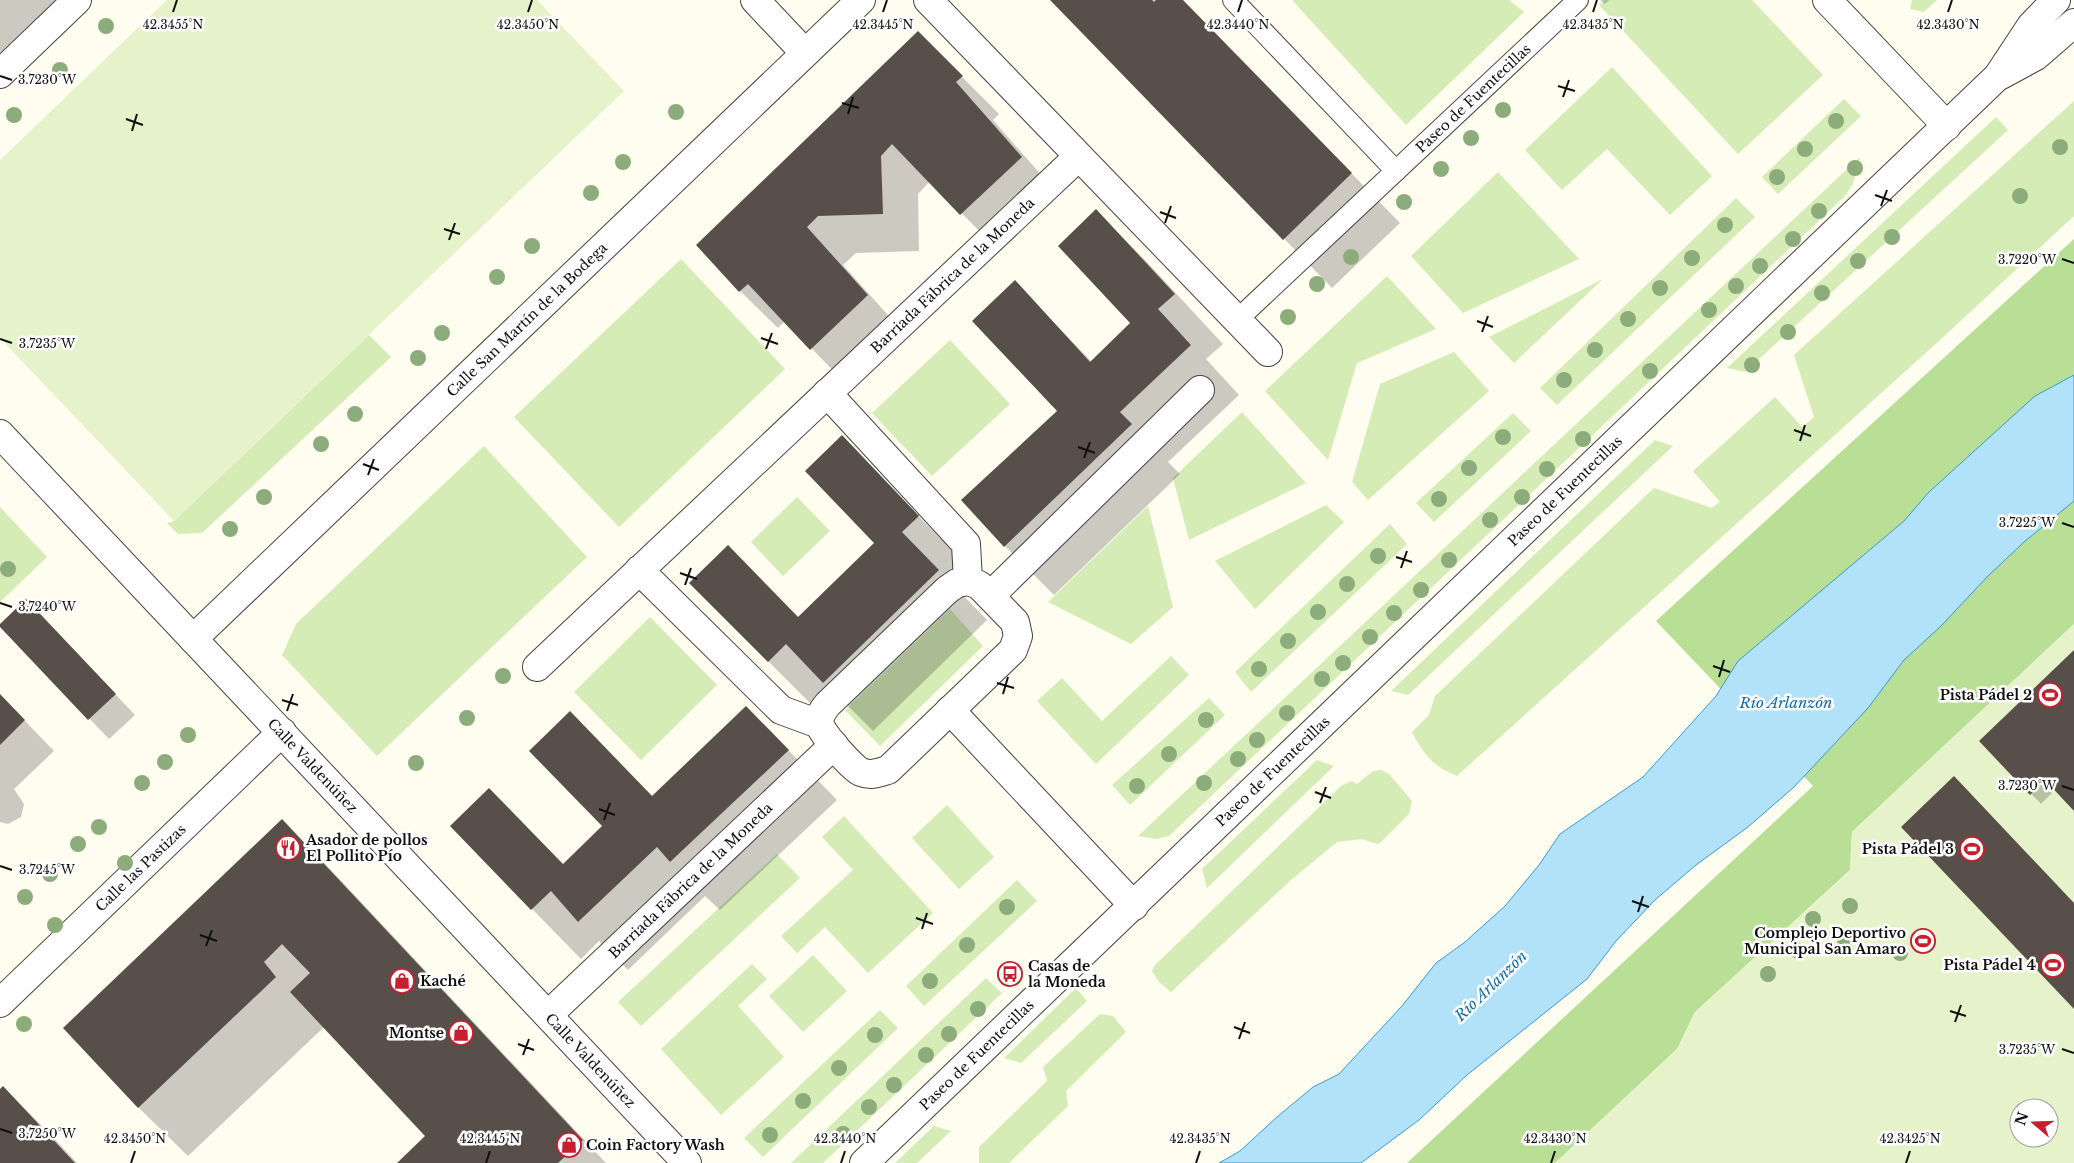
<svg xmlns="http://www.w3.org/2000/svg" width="2074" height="1163" font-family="'Libre Baskerville',serif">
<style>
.green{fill:#d5ecb7}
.forest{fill:#b9de96}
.pitch{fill:#e6f3ca;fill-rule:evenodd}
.water{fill:#b2e2f9;stroke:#359bd4}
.shadow{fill:#0003}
.building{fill:#584f4a}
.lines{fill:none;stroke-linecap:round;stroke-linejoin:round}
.service-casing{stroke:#424242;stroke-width:22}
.pedestrian-casing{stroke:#424242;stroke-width:30}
.minor-casing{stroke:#424242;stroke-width:30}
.service{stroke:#fff;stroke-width:20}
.pedestrian{stroke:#fff;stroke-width:28}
.minor{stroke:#fff;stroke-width:28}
.tree{fill:#8dac7b}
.ticks{fill:none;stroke:#0f0f0f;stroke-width:2}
.labels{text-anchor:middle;stroke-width:5;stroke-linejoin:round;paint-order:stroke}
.street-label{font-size:14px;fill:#0f0f0f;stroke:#fff}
.poi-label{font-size:14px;font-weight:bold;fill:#0f0f0f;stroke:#fff;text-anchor:end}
.water-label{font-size:15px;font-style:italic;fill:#116ca8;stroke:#fff}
.ticks-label{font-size:12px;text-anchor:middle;fill:#0f0f0f;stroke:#fff;stroke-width:5;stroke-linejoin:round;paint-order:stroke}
</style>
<rect width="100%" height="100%" fill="#fffcf0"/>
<!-- green -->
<path class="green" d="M1292 0H1509L1524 12 1406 125Z
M1605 0H1752L1823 75 1738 154 1599 5Z
M1912 0H1937L1924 12 1910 9Z
M1612 67 1712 176 1670 215 1607 149 1562 190 1525 150Z
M1844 99 1861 116 1778 194 1762 177Z
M2074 101V216L1940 340 1457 776C1434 767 1423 754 1412 732L1429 715 1435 696 1654 488 1712 508 1720 502 1693 471 1775 397 1802 427 1814 417 1794 355Z
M1996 117 2008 130 1745 372 1727 368Z
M1860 157 1853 184 1845 196 1169 836 1156 839 1138 836Z
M1498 172 1579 259 1463 313 1411 256Z
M1736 198 1755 217 1557 405 1540 388Z
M681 259 785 369 619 527 514 417Z
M1387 276 1436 329 1357 363 1328 460 1265 391Z
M1603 279 1514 363 1489 337Z
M369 335 391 357 202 533 178 534 167 523 174 521Z
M950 340 1010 404 932 476 872 413Z
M1454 352 1489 391 1368 500 1352 482 1380 384Z
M1242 412 1306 483 1189 540 1173 478Z
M1513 413 1531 431 1434 522 1416 503Z
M1655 440 1673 446 1408 695 1391 691Z
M484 446 587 557 377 756 282 655 296 624Z
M797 497 830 531 783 576 751 542Z
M1326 505 1344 522 1255 609 1215 561Z
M1148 506 1173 607 1131 644 1048 602Z
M0 507 47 557 0 602Z
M1390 524 1407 544 1251 692 1235 672Z
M950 609 983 646 880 746 845 710Z
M650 617 717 685 641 760 574 692Z
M1171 656 1189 675 1096 764 1037 701 1062 678 1102 721Z
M1209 698 1225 715 1130 805 1112 785Z
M1317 760 1334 766 1207 888 1202 869Z
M1381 770 1389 774 1412 801 1409 814 1380 843 1377 844 1362 839 1337 842 1291 880 1171 992 1159 982 1152 971 1155 965 1341 786 1352 781 1357 784 1373 771Z
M947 805 994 857 959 889 912 838Z
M844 816 933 913 868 973 825 927 797 953 781 936 853 870 822 837Z
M777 854 800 878 641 1026 618 1002Z
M1017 880 1037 901 924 1006 906 986Z
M813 955 847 991 803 1032 769 996Z
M752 964 767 979 738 1006 784 1057 721 1115 661 1049Z
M986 978 1002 993 823 1163H791Z
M1076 988 1087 1001 1021 1063 1004 1058Z
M880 1010 898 1028 763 1157 744 1138Z
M1100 1014 1113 1016 1126 1032 1066 1091 1068 1106 1009 1163H979V1147L1047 1081 1043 1067Z
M934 1126 951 1131 917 1163H895Z"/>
<!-- forest -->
<path class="forest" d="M2074 239V624L1852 832 1850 870 1695 1012 1677 1049 1555 1163H1407L1813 786 1656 621Z"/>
<!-- pitch -->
<path class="pitch" d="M167 0H537L624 91 174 521 0 338V160Z
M2074 624V1163H1555L1677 1049 1695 1012 1850 871 1852 832ZM2019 1108H2049V1138H2019Z"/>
<!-- water -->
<path class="water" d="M2074 375V501L2024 542 1988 576 1941 626 1904 660 1868 708 1794 787 1748 827 1696 865 1655 900 1616 941 1587 979 1467 1075 1419 1120 1361 1163H1219L1240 1151 1277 1117 1313 1087 1339 1074 1402 1006 1436 963 1465 942 1505 906 1539 865 1560 834 1643 777 1716 696 1738 661 1904 521 1929 492 2035 396Z"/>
<!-- shadow -->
<path class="shadow" d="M0 0H89L0 85Z
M1052 0H1182L1400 223 1332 288Z
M1600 0H1609L1605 4Z
M918 33 999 114 993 120 1059 195 999 251 930 181 918 194 919 251 856 253 843 265 904 333 848 386 785 321 778 328 740 291Z
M1096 211 1145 260 1223 344 1206 359 1239 395 1168 462 1180 474 1054 595 1005 546 1059 411 1014 282 1092 362 1132 323Z
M842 437 967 566 950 582 987 620 873 731 835 693 817 710 690 583 728 547 799 618 876 543Z
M46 621 135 715 109 739 1 626Z
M2074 652V808L2056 789 2041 804 1981 741Z
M0 695 54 751 14 789 24 804 21 817 8 824 0 822Z
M746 707 837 800 720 910 705 896 628 970 599 941 581 959 451 826 564 865 604 826 570 713 653 797Z
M282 821 331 870 606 1163H399L427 1136 324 1027 188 1156 139 1108 64 1028Z
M3 1087 52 1136 77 1163H0V1090Z"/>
<!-- building -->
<path class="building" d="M1050 0H1152L1154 2 1156 0H1183L1352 173 1283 240Z
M918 31 963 76 956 82 1022 157 960 215 892 144 881 156 883 214 818 216 807 227 868 295 810 350 748 284 739 292 696 245Z
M1096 209 1175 294 1158 309 1191 345 1120 412 1132 424 1004 547 961 500 1057 411 972 321 1015 280 1090 362 1130 323 1058 246Z
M842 435 919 516 902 532 939 570 823 683 786 644 768 662 689 583 728 545 798 617 874 543 805 471Z
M26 599 116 694 88 720 0 627V624Z
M2074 650V811L2045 780 2030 795 1979 741Z
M0 694 25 720 0 745Z
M746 706 789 750 670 862 657 847 578 922 551 891 531 910 450 826 489 788 563 864 602 826 529 751 570 711 652 796Z
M1954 776 2074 903V1009L1901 827Z
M282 819 583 1140 558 1163H397L425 1136 290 992 310 973 282 944 264 962 276 977 138 1108 63 1028Z
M3 1086 75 1163H0V1089Z"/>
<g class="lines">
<defs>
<g id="service">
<path d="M1233 0 1396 171"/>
<path id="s1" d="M1237 320 1578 0"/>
</g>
<g id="pedestrian">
<path d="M928 0 1268 352"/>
<path id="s2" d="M0 1003 282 732"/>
</g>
<g id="minor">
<path d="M755 0 805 53"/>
<path d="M1827 0 1947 126"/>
<path d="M0 74 77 0"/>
<path d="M2001 75 2036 56 2074 23"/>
<path d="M827 393 966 544 968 581"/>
<path id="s3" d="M0 434 687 1163"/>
<path d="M639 570 781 710 819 724"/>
<path d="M968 581 979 585 1015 622 1018 636 1013 650 888 770C878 773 871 776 861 772 853 769 822 734 820 725 818 717 823 710 828 704L947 590 957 583Z"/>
<path d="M990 596 1200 390"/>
<path id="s4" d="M193 639 861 0"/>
<path id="s5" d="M537 667 1078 157"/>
<path d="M950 710 1134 906"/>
<path id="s6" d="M548 1015 834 745"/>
<path id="s7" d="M864 1163 1998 76 2031 26 2056 0"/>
</g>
</defs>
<!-- service casing -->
<use href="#service" class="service-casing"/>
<!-- pedestrian casing -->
<use href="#pedestrian" class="pedestrian-casing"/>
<!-- minor casing -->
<use href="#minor" class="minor-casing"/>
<!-- service -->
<use href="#service" class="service"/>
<!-- pedestrian -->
<use href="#pedestrian" class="pedestrian"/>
<!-- minor -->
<use href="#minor" class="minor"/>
</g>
<!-- trees -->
<g class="tree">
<circle cx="106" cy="26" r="8"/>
<circle cx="60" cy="70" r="8"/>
<circle cx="1503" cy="110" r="8"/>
<circle cx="676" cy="112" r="8"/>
<circle cx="14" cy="115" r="8"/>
<circle cx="1836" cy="121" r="8"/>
<circle cx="1471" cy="138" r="8"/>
<circle cx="2060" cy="147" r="8"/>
<circle cx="1805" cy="149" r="8"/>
<circle cx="623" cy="162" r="8"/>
<circle cx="1855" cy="168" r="8"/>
<circle cx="1441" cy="169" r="8"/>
<circle cx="1777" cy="177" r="8"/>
<circle cx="591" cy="193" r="8"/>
<circle cx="2020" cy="196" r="8"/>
<circle cx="1404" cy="202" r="8"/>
<circle cx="1819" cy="211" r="8"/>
<circle cx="1725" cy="225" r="8"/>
<circle cx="1892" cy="237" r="8"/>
<circle cx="1793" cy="239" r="8"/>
<circle cx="532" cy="246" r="8"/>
<circle cx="1351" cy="257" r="8"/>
<circle cx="1692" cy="258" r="8"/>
<circle cx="1858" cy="261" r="8"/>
<circle cx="1760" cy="266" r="8"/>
<circle cx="497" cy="277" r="8"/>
<circle cx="1317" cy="284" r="8"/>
<circle cx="1736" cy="286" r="8"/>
<circle cx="1660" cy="288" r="8"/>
<circle cx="1822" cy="293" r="8"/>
<circle cx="1709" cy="310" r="8"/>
<circle cx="1288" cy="317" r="8"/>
<circle cx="1628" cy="319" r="8"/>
<circle cx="1788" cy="332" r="8"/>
<circle cx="442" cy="333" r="8"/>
<circle cx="1595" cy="350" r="8"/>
<circle cx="418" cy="358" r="8"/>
<circle cx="1752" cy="365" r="8"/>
<circle cx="1650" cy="371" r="8"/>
<circle cx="1564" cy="380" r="8"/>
<circle cx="355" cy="414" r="8"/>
<circle cx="1503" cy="437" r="8"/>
<circle cx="1583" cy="439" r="8"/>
<circle cx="321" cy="444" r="8"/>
<circle cx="1469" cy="468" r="8"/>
<circle cx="1547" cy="469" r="8"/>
<circle cx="264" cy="497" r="8"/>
<circle cx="1522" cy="497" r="8"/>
<circle cx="1439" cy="499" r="8"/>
<circle cx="1490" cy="520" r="8"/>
<circle cx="230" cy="529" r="8"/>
<circle cx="1378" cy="556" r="8"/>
<circle cx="1449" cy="560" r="8"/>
<circle cx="8" cy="569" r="8"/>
<circle cx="1347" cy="584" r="8"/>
<circle cx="1421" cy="590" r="8"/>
<circle cx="1318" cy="612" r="8"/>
<circle cx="1394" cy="613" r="8"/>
<circle cx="1370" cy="637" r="8"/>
<circle cx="1288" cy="641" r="8"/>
<circle cx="1343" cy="663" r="8"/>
<circle cx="1259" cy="669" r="8"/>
<circle cx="503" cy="676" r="8"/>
<circle cx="1322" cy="679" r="8"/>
<circle cx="1287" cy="713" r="8"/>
<circle cx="467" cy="718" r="8"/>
<circle cx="1206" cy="720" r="8"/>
<circle cx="188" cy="735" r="8"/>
<circle cx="1257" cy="740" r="8"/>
<circle cx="1169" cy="754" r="8"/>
<circle cx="1238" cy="759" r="8"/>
<circle cx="165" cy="762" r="8"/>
<circle cx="416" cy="763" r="8"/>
<circle cx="142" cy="783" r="8"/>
<circle cx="1204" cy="783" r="8"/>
<circle cx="1137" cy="786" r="8"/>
<circle cx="99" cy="827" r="8"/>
<circle cx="78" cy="844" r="8"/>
<circle cx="125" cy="863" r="8"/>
<circle cx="50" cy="874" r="8"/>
<circle cx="25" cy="897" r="8"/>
<circle cx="1850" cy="906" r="8"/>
<circle cx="1007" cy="907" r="8"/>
<circle cx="1813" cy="919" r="8"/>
<circle cx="55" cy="925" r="8"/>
<circle cx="1845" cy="940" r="8"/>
<circle cx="967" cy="945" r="8"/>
<circle cx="1798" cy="951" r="8"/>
<circle cx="1900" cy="953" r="8"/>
<circle cx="1768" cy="974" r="8"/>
<circle cx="930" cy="981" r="8"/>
<circle cx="978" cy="1009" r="8"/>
<circle cx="24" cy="1024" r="8"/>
<circle cx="949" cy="1034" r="8"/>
<circle cx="875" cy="1035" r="8"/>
<circle cx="926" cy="1055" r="8"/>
<circle cx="839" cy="1068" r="8"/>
<circle cx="894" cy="1085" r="8"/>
<circle cx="803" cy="1101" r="8"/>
<circle cx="869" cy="1107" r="8"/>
<circle cx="843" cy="1134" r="8"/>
<circle cx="770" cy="1135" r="8"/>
</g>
<!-- ticks -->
<path class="ticks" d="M173 12 177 0M528 12 532 0M883 12 887 0M1238 12 1242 0M1593 12 1597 0M1948 12 1952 0M0 76 12 80M1558 86 1575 91M1563 97 1569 80M842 103 859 108M848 114 853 97M126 119 143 125M132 131 137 114M1875 195 1892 201M1881 206 1887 190M1160 212 1176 218M1165 223 1171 206M444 229 460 234M449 240 455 223M2062 259 2074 263M1477 321 1493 327M1482 332 1488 316M761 338 778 344M0 339 12 343M766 349 772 333M1794 430 1811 436M1800 441 1805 425M1078 447 1095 453M1084 458 1090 442M363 464 379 470M368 475 374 459M2062 523 2074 527M1396 557 1412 562M1401 568 1407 551M680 573 697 579M685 585 691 568M0 603 12 607M1713 666 1730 672M1719 677 1724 660M997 683 1014 688M1003 694 1008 677M282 700 298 705M287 711 293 694M2062 786 2074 790M1315 792 1331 798M1320 803 1326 787M599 809 615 815M604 820 610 803M0 866 12 870M1632 901 1649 907M1638 912 1643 896M916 918 933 924M922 929 927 913M200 935 217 941M206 946 212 930M1950 1011 1966 1016M1955 1022 1961 1005M1234 1027 1250 1033M1239 1039 1245 1022M518 1044 534 1050M2062 1049 2074 1053M523 1055 529 1039M0 1129 12 1133M131 1163 135 1151M486 1163 490 1151M841 1163 845 1151M1196 1163 1200 1151M1551 1163 1555 1151M1906 1163 1910 1151"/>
<!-- icons -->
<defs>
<symbol id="stadium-ring" viewBox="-11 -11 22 22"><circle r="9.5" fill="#fff" stroke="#c71f2e" stroke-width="1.5"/><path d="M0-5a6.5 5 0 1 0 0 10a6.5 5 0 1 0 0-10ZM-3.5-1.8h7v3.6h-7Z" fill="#c71f2e"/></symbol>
<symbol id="restaurant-ring" viewBox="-11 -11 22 22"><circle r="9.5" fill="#fff" stroke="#c71f2e" stroke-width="1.5"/><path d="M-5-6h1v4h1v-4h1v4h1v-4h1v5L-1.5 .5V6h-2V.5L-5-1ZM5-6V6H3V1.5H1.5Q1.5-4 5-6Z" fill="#c71f2e"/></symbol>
<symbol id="bus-ring" viewBox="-11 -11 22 22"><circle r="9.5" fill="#fff" stroke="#c71f2e" stroke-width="1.5"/><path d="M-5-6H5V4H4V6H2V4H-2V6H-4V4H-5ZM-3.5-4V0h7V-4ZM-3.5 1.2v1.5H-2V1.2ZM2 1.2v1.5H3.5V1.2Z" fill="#c71f2e"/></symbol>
<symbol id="shop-ring" viewBox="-11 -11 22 22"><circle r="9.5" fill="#fff" stroke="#c71f2e" stroke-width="1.5"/><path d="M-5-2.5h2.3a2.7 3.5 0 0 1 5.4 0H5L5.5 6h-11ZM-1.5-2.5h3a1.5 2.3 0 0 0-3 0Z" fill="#c71f2e"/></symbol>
</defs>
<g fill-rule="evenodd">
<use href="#stadium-ring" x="2036" y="681" width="28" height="28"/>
<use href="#restaurant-ring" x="274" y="834" width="28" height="28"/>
<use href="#stadium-ring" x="1958" y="835" width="28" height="28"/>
<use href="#stadium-ring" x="1909" y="927" width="28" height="28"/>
<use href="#stadium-ring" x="2039" y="951" width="28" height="28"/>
<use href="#bus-ring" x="996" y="960" width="28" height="28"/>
<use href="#shop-ring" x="388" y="967" width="28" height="28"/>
<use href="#shop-ring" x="447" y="1019" width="28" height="28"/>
<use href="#shop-ring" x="555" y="1131" width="28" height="28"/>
</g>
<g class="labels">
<!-- street labels -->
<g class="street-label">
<text dy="5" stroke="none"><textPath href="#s1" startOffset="324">Paseo de Fuentecillas</textPath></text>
<text dy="5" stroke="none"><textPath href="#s5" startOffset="571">Barriada Fábrica de la Moneda</textPath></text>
<text dy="5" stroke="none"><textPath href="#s4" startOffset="462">Calle San Martín de la Bodega</textPath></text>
<text dy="5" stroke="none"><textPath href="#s7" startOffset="971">Paseo de Fuentecillas</textPath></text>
<text dy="5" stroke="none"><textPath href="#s3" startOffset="456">Calle Valdenúñez</textPath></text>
<text dy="5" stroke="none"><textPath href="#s7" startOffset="566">Paseo de Fuentecillas</textPath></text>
<text dy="5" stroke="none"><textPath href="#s2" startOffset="195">Calle las Pastizas</textPath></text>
<text dy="5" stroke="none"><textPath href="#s6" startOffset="196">Barriada Fábrica de la Moneda</textPath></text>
<text dy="5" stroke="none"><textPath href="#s7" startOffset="156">Paseo de Fuentecillas</textPath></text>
<text dy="5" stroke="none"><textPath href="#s3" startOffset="861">Calle Valdenúñez</textPath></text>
</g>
<!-- poi labels -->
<g class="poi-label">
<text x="2032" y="700">Pista Pádel 2</text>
<text x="306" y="845" text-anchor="start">Asador de pollos<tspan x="306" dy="16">El Pollito Pío</tspan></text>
<text x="1954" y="854">Pista Pádel 3</text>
<text x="1906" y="938">Complejo Deportivo<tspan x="1906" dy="16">Municipal San Amaro</tspan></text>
<text x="2036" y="970">Pista Pádel 4</text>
<text x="1028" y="971" text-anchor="start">Casas de<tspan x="1028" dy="16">la Moneda</tspan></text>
<text x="420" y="986" text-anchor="start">Kaché</text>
<text x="444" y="1038">Montse</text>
<text x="586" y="1150" text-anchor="start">Coin Factory Wash</text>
</g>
<!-- water labels -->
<g class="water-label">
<text x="1786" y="708">Río Arlanzón</text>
<text transform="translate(1491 986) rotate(-44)" y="5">Río Arlanzón</text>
</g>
</g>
<g class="ticks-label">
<text x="173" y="29">42.3455°N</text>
<text x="528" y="29">42.3450°N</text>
<text x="883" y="29">42.3445°N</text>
<text x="1238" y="29">42.3440°N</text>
<text x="1593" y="29">42.3435°N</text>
<text x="1948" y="29">42.3430°N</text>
<text x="47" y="84">3.7230°W</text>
<text x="2027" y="264">3.7220°W</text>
<text x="47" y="348">3.7235°W</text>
<text x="2027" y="527">3.7225°W</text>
<text x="47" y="611">3.7240°W</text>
<text x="2027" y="790">3.7230°W</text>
<text x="47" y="874">3.7245°W</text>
<text x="2027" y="1054">3.7235°W</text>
<text x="47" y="1138">3.7250°W</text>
<text x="135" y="1143">42.3450°N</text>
<text x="490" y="1143">42.3445°N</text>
<text x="845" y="1143">42.3440°N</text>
<text x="1200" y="1143">42.3435°N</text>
<text x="1555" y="1143">42.3430°N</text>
<text x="1910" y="1143">42.3425°N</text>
</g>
<!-- north arrow -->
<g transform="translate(2034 1123) rotate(289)"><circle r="24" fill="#ffffff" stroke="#9f9f9f"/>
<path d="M0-4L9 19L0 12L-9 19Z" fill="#c71f2e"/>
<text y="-8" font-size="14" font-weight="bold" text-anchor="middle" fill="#0f0f0f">N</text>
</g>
</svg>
